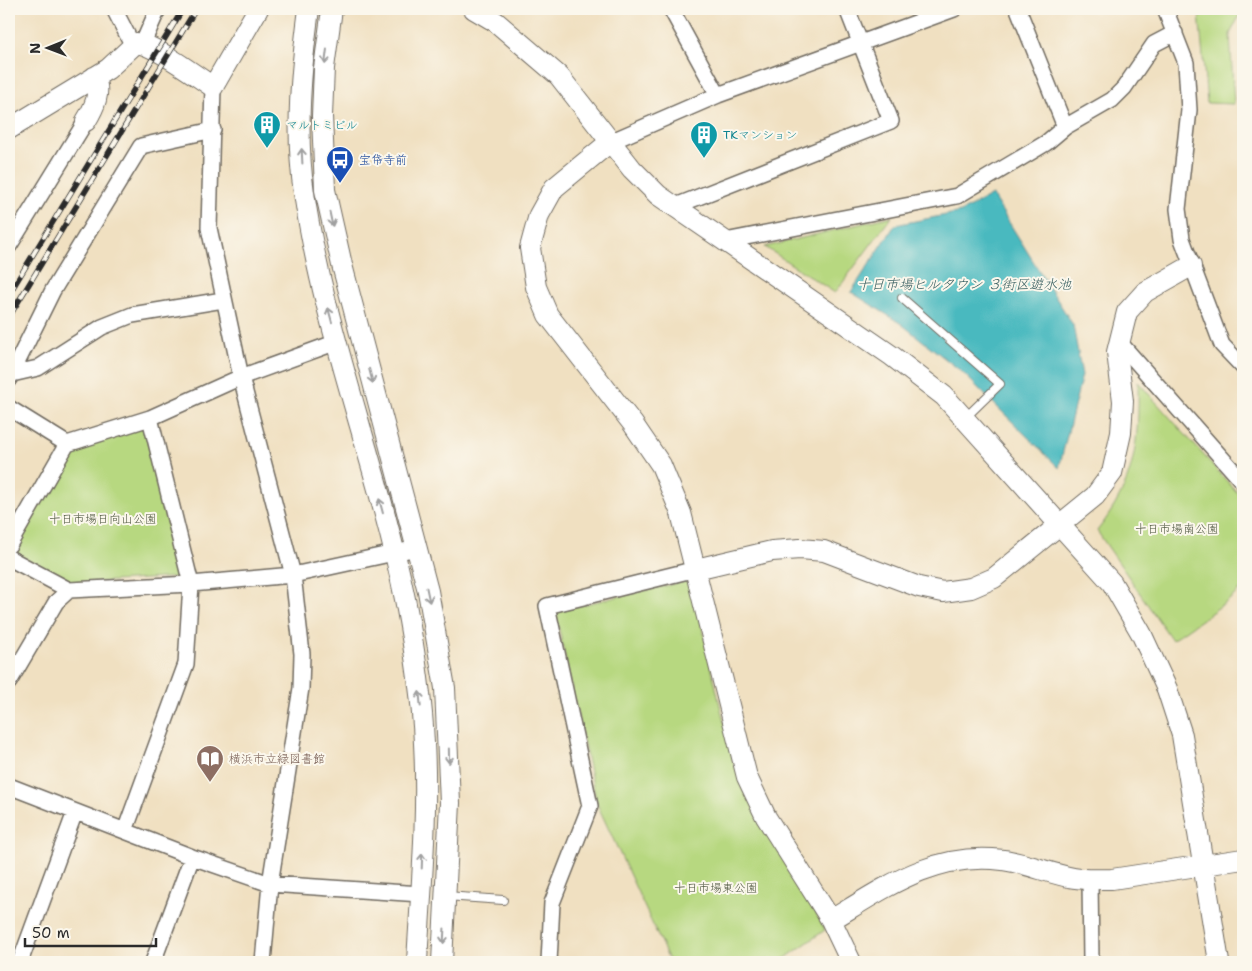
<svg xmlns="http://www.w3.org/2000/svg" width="1252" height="971" font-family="'Shantell Sans','Klee One',sans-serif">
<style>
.green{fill:#b7d880;stroke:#718256}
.water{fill:#49b9bf;stroke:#3a7275}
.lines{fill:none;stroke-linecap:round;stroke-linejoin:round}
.lane-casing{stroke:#706a60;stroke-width:10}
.street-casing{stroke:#706a60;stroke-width:18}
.secondary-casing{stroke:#706a60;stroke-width:22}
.lane{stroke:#fff;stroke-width:8}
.street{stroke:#fff;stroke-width:15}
.secondary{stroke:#fff;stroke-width:20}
.rail-casing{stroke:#2b2b2b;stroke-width:5.5}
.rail{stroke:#fbf7ec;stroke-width:4;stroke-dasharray:11;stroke-linecap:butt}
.oneway{stroke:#a0a0a0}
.labels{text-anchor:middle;stroke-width:4;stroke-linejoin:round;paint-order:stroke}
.culture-label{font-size:12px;fill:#0d838f;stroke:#fbf7ec;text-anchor:start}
.transit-label{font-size:12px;fill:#164399;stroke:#fbf7ec;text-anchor:start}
.park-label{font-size:12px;fill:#4e5640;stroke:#fbf7ec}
.education-label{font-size:12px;fill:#785e54;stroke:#fbf7ec;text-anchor:start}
.water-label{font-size:14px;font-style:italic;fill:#365d5f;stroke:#fbf7ec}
</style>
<rect width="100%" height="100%" fill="#fbf7ec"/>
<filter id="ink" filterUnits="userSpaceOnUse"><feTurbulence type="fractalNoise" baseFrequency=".02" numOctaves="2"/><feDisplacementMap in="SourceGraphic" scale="10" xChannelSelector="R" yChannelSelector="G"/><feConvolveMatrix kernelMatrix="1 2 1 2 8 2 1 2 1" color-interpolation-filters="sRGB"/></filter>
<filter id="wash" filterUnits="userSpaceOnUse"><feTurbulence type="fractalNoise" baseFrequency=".0096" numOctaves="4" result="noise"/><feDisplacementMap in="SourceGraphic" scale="20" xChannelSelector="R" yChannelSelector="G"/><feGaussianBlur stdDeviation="1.12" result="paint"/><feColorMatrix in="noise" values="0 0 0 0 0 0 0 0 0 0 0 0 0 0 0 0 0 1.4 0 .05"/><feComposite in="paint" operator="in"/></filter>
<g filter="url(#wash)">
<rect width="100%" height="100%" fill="#f0e0c1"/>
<!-- green -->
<path class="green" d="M1201 9H1243L1230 34 1234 104 1207 103 1199 13Z
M892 216 835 293 765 247Z
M1138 382 1243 499V587L1228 601 1172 640 1097 531C1136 482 1139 442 1138 382Z
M145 427 180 577 64 584 10 555 72 449Z
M691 580 733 761 825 930 780 962H670L597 804 555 611Z"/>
<!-- water -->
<path class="water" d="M992 195 1073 325 1082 375 1059 468 962 372 900 323 851 292 895 225 961 212Z"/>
</g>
<g filter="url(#ink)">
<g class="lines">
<defs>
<path id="lane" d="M902 298 1000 384 965 418
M446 896 503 900"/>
<path id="street" d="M114 9 132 44
M671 9 718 95
M1018 9 1065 127
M1165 9 1186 63 1189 110 1178 209 1182 239 1222 345 1243 367
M143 43 158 9
M213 87 209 228 241 377 293 575 302 654 301 688 270 884 263 962
M610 142 718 95 954 9
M673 207 891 121 847 9
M725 241 957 196 1046 143 1065 127 1112 100 1124 88 1154 44 1175 33
M9 246 86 121
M1120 343 1243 482
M12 374 38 368 102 327 132 315 223 300
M9 379 53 290 141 146 213 130
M9 408 67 444 150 418 241 377 337 342
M9 545 67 444
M9 558 69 590 191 584 293 575 417 548
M9 682 56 602 69 590
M9 786 192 857 270 884 421 894
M125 831 186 664 191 584 150 418
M1090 879 1091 962
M20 962 75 812
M153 962 192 857
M549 962 552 903 590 806 547 606 696 569"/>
<path id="secondary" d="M309 9C301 69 295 132 304 193 324 331 377 462 405 599 414 646 422 695 424 743 428 816 421 890 417 962
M332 9 324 68 322 116 325 190 342 265 428 591 445 688 450 803 442 962
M474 9 496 22 559 76 632 169 658 195 892 356 944 396 1112 583 1141 633 1167 689 1182 735 1219 962
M86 121C94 108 102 92 94 77
M9 129 108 69 136 43C154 44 196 76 213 87L258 9
M610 142 554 188 539 215 530 248 536 287 548 315 633 424 661 465 681 513 747 777 766 817 831 920 851 962
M696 569 772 551 800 549 824 551 919 587 943 592 971 588 994 578 1095 496 1112 473 1121 433 1123 401 1117 352 1127 312 1145 292 1191 266
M831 920C886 887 935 851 1003 860 1027 863 1050 874 1074 878 1086 880 1099 879 1112 879L1243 859"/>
</defs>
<!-- lane casing -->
<use href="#lane" class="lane-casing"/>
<!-- street casing -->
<use href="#street" class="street-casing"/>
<!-- secondary casing -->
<use href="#secondary" class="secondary-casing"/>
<!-- lane -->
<use href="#lane" class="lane"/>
<!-- street -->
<use href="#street" class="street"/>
<!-- secondary -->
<use href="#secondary" class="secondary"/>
<defs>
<path id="rail" d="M9 294 183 9
M9 317 196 9"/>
</defs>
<!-- rail casing -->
<use href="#rail" class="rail-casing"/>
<!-- rail -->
<use href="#rail" class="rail"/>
</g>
<!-- one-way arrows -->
<defs><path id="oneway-shaft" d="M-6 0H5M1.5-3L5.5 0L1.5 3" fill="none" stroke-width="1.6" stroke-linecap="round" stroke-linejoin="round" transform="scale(1.25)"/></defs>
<g class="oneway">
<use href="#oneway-shaft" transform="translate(326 57) rotate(97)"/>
<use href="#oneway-shaft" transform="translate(302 156) rotate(-93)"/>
<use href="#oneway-shaft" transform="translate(331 219) rotate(78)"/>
<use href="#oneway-shaft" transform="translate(330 315) rotate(-105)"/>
<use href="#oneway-shaft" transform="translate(371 376) rotate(75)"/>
<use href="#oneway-shaft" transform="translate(381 506) rotate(-105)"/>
<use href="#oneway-shaft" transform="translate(428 595) rotate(78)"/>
<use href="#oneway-shaft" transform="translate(420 699) rotate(-95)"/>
<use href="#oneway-shaft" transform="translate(449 756) rotate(89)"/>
<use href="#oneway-shaft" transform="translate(422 861) rotate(-88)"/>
<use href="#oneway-shaft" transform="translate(444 936) rotate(93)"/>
</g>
</g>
<!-- icons -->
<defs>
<symbol id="building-pin" viewBox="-11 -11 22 30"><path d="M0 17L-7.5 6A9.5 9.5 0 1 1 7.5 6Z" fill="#0f9aa8" stroke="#fbf7ec"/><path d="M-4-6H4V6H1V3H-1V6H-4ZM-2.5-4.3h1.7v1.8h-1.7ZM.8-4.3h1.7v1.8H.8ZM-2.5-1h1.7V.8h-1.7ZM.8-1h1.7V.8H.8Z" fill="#fff"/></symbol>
<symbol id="bus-pin" viewBox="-11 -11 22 30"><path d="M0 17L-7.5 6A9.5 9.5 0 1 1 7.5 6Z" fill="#1a4fb4" stroke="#fbf7ec"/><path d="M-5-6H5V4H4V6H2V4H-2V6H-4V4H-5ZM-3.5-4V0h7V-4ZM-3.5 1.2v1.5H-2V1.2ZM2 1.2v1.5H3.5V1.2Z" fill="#fff"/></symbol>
<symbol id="library-pin" viewBox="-11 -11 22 30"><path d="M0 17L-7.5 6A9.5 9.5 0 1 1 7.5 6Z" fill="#8d6e63" stroke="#fbf7ec"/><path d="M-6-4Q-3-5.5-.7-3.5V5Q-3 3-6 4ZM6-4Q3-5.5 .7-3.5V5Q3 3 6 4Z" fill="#fff"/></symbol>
</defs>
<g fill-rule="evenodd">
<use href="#building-pin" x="251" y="109" width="32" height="43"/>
<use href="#building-pin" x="688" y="119" width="32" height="43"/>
<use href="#bus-pin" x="324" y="144" width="32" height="43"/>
<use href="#library-pin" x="194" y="743" width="32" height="43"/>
</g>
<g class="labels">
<!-- culture labels -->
<g class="culture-label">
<text x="286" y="129">マルトミビル</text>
<text x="723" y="139">TKマンション</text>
</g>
<!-- transit labels -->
<g class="transit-label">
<text x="359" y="164">宝帒寺前</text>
</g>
<!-- park labels -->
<g class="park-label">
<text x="103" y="523">十日市場日向山公園</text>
<text x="1177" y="533">十日市場南公園</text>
<text x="716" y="892">十日市場東公園</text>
</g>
<!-- education labels -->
<g class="education-label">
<text x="229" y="763">横浜市立緑図書館</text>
</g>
<!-- water labels -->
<g class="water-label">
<text x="964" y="289">十日市場ヒルタウン ３街区遊水池</text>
</g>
</g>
<!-- margin -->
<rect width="1252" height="971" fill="none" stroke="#fbf7ec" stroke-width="30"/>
<!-- north arrow -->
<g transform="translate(48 48) rotate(269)" stroke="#fbf7ec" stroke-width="4" paint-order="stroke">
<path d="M0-4L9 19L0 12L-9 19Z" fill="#2b2b2b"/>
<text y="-8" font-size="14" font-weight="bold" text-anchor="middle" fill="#2b2b2b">N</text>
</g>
<!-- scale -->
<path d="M25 938v8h131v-8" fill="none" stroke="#2b2b2b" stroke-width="2.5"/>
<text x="32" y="938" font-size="15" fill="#2b2b2b" stroke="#fbf7ec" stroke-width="4" paint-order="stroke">50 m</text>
</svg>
